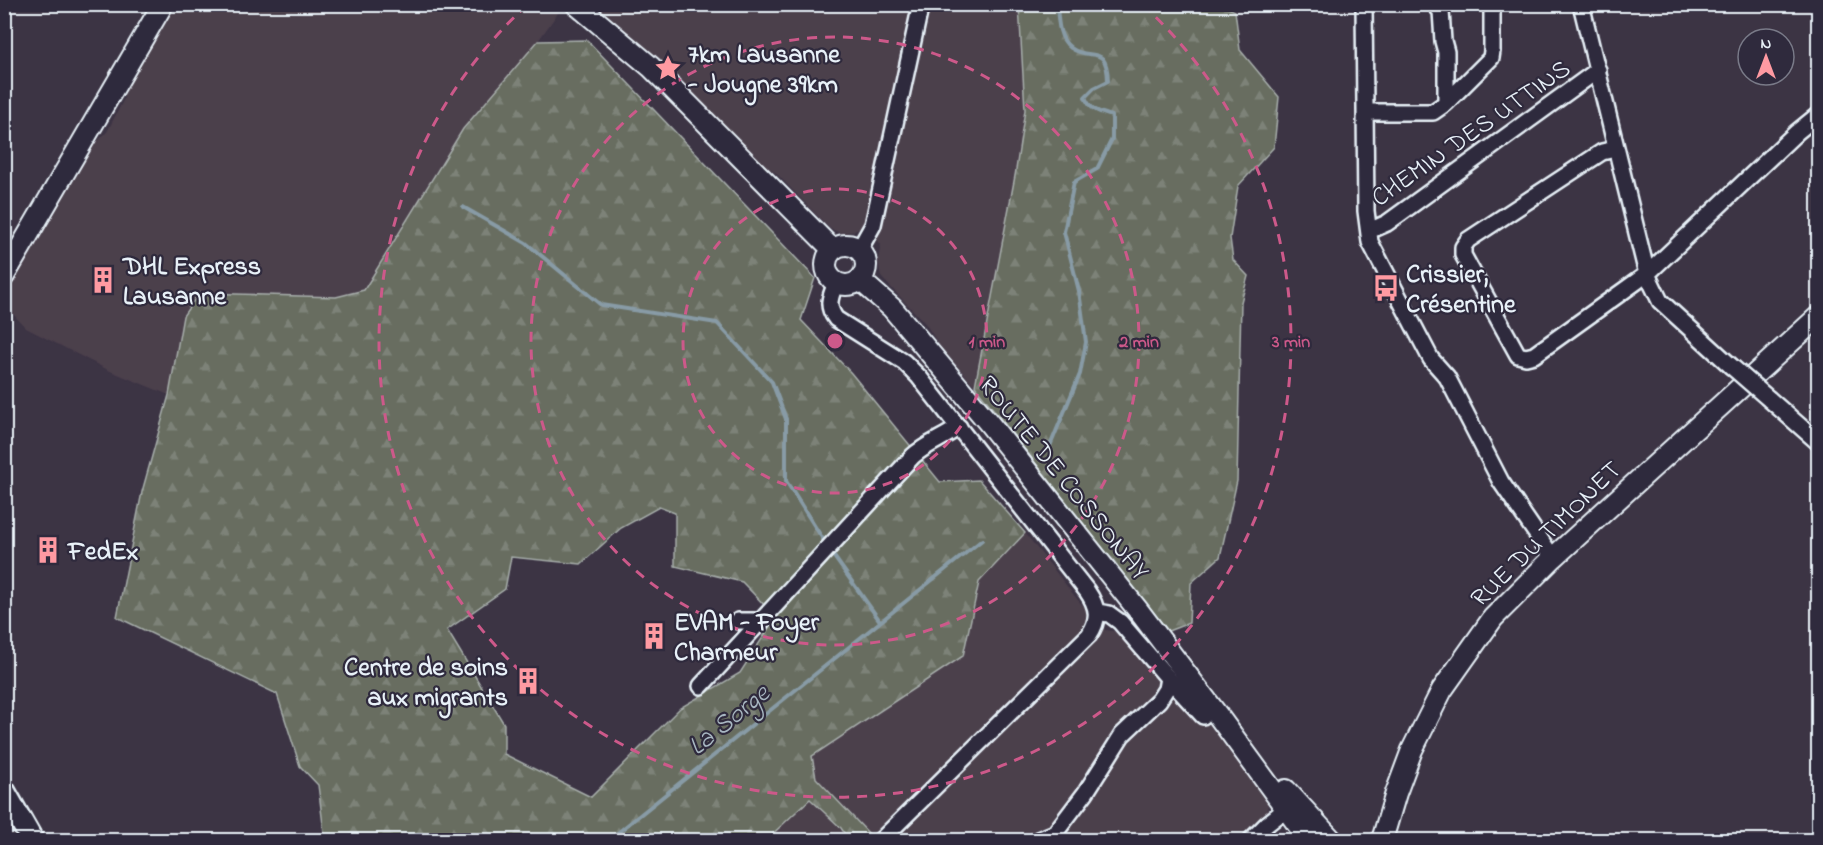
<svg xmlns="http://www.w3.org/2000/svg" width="1823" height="845" font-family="'Indie Flower',sans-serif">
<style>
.built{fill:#4c3f4c}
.forest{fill:url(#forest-firs);stroke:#a8afac;stroke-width:1.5;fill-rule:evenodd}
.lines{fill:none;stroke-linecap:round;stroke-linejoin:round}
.stream{stroke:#889ba6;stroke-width:4}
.minor-casing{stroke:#e8f1f8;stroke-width:20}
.major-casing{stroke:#e8f1f8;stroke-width:24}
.highway-casing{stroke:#e8f1f8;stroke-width:26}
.minor{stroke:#2f2a3d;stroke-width:15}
.major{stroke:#2f2a3d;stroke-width:20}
.highway{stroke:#2f2a3d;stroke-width:21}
.minor-bridge-casing{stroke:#e8f1f8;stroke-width:20;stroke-linecap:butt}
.minor-bridge{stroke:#2f2a3d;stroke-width:15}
.ring{fill:none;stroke:#cd598a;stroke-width:3;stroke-dasharray:10 8}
.labels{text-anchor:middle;stroke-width:4.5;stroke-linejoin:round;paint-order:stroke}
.poi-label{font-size:26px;font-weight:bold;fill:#e8f1f8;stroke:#2f2a3d;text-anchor:start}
.street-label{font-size:26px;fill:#e8f1f8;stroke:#2f2a3d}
.water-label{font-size:27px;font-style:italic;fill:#a8b7c2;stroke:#2f2a3d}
.centre{fill:#cd598a;stroke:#2f2a3d;stroke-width:3}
.ring-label{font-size:18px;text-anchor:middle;font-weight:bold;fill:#cd598a;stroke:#2f2a3d;stroke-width:4.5;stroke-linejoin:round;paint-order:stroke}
</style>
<defs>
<pattern id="forest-firs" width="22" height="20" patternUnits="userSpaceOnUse" patternTransform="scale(1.5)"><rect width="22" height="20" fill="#676d60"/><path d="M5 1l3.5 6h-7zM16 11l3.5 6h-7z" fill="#7d8278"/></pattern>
</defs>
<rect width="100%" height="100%" fill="#3c3444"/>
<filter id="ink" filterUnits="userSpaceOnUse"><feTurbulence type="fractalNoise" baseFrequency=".0167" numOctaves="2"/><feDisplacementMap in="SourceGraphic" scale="12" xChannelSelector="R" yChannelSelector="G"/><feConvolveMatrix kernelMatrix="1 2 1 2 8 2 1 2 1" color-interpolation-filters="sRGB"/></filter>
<g filter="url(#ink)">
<!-- built -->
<path class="built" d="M561 4 563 6 538 41 463 129 364 290 336 297 262 295 183 316 169 395 108 370 26 328 12 313 7 295 11 280 85 153 107 132 124 99V90L176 5Z
M592 5H1019L1025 110 1015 176 975 386 941 348 925 323 881 277 878 260 881 244 863 227 852 232 841 233 830 229 776 173 763 165 662 61Z
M1025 533 1077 599 1105 630 1121 632 1198 718 1212 721 1267 796 1268 802 1267 812 1238 840H867L871 836 816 778 812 756 963 656 979 582Z
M810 799 841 828 849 840H766Z"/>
<!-- forest -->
<path class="forest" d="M1226 5V7L1235 11 1240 50 1279 97 1274 147 1238 186 1230 238 1233 260 1248 276 1241 302 1237 481 1220 557 1191 583 1189 623 1168 631 975 386 1015 176 1025 110 1019 5Z
M587 40 815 278 801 320 851 373 940 482 979 480 1025 533 979 582 963 656 812 756 816 778 871 836 867 840H849L841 828 810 799 766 840H325L318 785 300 766 277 694 117 617 142 492 169 395 183 316 199 293 336 297 364 290 463 129 538 41ZM659 507 675 513V566L742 582 776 617 740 673 680 708 591 797 504 754V724L447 630 505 589 511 557 581 564 621 528Z"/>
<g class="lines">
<!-- stream -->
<path class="stream" d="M463 207 526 243 601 305 717 323 772 382 786 419V481L826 544
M1050 446 1080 374 1086 342 1079 291 1064 232 1074 182 1097 169 1112 139V116C1099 112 1090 110 1085 97L1094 88 1108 81C1107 42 1090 62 1071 48 1058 39 1058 19 1057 4
M830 551 880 621
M613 840 615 835 982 540"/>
<defs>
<path id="minor" d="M1364 4 1366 211 1370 242 1431 359 1447 377 1501 482 1553 558
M1434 4 1441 11 1443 41 1446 52V103
M1581 4 1647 274 1660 301 1731 366
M1365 112H1433L1446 103 1491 58 1492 51V4
M1615 149 1602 152 1468 240 1463 247V255L1518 355 1526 357 1534 355 1647 274 1797 132 1818 115
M1369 231 1387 223 1598 70
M859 250 873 225 921 4
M836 283C830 297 826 306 836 319L904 362 919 377 1087 591C1098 607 1100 619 1089 635L881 840
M1769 399 1818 442
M1097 612 1109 614 1120 622 1168 678 1203 716
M738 621H762
M701 686 913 456C926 444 944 438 959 427
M1038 840 1055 833 1086 792 1122 735 1159 700 1166 689 1168 678
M1251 840 1267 824 1286 809"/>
<path id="major" d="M576 4 651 67 833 250
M826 265a20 20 0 1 1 40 0a20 20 0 1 1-40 0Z
M4 276 163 4
M860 280 892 308 988 422 1138 610 1219 717 1309 840
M1286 790 1332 840
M1382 840 1396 793 1412 750 1442 690 1493 618 1553 558 1818 317"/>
<path id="highway" d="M4 791 32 840"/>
</defs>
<!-- minor casing -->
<use href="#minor" class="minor-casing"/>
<!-- major casing -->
<use href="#major" class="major-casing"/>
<!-- highway casing -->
<use href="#highway" class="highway-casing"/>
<!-- minor -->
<use href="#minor" class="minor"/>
<!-- major -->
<use href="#major" class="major"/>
<!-- highway -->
<use href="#highway" class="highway"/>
<defs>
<path id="minor-bridge" d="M1731 366 1769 399"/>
</defs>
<!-- minor-bridge casing -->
<use href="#minor-bridge" class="minor-bridge-casing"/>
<!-- minor-bridge -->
<use href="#minor-bridge" class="minor-bridge"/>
</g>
</g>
<!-- distance rings -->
<g class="ring">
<circle cx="835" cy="341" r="152"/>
<circle cx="835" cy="341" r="304"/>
<path d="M1143 5A456 456 0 1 1 527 5"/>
</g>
<!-- icons -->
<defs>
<symbol id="sight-bare" viewBox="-9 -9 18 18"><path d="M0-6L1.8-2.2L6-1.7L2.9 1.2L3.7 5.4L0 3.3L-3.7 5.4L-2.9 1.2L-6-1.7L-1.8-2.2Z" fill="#ff9aa2" stroke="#2f2a3d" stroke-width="2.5" paint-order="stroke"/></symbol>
<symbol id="building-bare" viewBox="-9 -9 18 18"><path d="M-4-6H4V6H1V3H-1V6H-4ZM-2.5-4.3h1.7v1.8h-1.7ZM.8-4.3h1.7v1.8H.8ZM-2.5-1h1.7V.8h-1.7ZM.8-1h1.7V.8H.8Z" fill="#ff9aa2" stroke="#2f2a3d" stroke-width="2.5" paint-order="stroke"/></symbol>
<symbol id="bus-bare" viewBox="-9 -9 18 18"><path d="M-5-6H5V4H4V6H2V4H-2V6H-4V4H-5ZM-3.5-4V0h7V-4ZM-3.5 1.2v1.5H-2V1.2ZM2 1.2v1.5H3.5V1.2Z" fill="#ff9aa2" stroke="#2f2a3d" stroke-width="2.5" paint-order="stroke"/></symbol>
</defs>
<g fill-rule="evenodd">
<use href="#sight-bare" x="649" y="49" width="38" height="38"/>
<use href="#building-bare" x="84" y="261" width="38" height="38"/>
<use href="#bus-bare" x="1367" y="269" width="38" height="38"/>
<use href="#building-bare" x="29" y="531" width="38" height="38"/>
<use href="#building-bare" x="635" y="617" width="38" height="38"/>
<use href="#building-bare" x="509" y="662" width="38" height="38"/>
</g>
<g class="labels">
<!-- poi labels -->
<g class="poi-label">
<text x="688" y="62">7km Lausanne<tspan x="688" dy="30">- Jougne 39km</tspan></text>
<text x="123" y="274">DHL Express<tspan x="123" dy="30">Lausanne</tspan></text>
<text x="1406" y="282">Crissier,<tspan x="1406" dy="30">Crésentine</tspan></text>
<text x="68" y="559">FedEx</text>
<text x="674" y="630">EVAM - Foyer<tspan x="674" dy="30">Charmeur</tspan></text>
<text x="508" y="675" text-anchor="end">Centre de soins<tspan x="508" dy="30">aux migrants</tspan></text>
</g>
<!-- street labels -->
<g class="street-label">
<text transform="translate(1470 132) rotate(-35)" y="9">CHEMIN DES UTTINS</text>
<text transform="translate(1065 477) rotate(51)" y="9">ROUTE DE COSSONAY</text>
<text transform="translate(1545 533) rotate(-44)" y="9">RUE DU TIMONET</text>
</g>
<!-- water labels -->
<g class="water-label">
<text transform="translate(728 719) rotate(-39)" y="9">La Sorge</text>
</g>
</g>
<circle cx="835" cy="341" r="9" class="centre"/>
<g class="ring-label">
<text x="987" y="347">1 min</text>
<text x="1139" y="347">2 min</text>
<text x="1291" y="347">3 min</text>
</g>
<!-- margin -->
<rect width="1823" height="845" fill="none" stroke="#2f2a3d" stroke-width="24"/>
<rect x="12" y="12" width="1799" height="821" fill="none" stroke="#e8f1f8" stroke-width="2" filter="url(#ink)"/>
<!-- north arrow -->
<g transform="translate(1766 57)"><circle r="28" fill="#2f2a3d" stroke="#797a88" stroke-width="1.5"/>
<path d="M0-4.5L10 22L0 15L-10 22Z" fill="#ff9aa2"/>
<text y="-9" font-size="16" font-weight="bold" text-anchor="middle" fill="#e8f1f8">N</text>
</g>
</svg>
